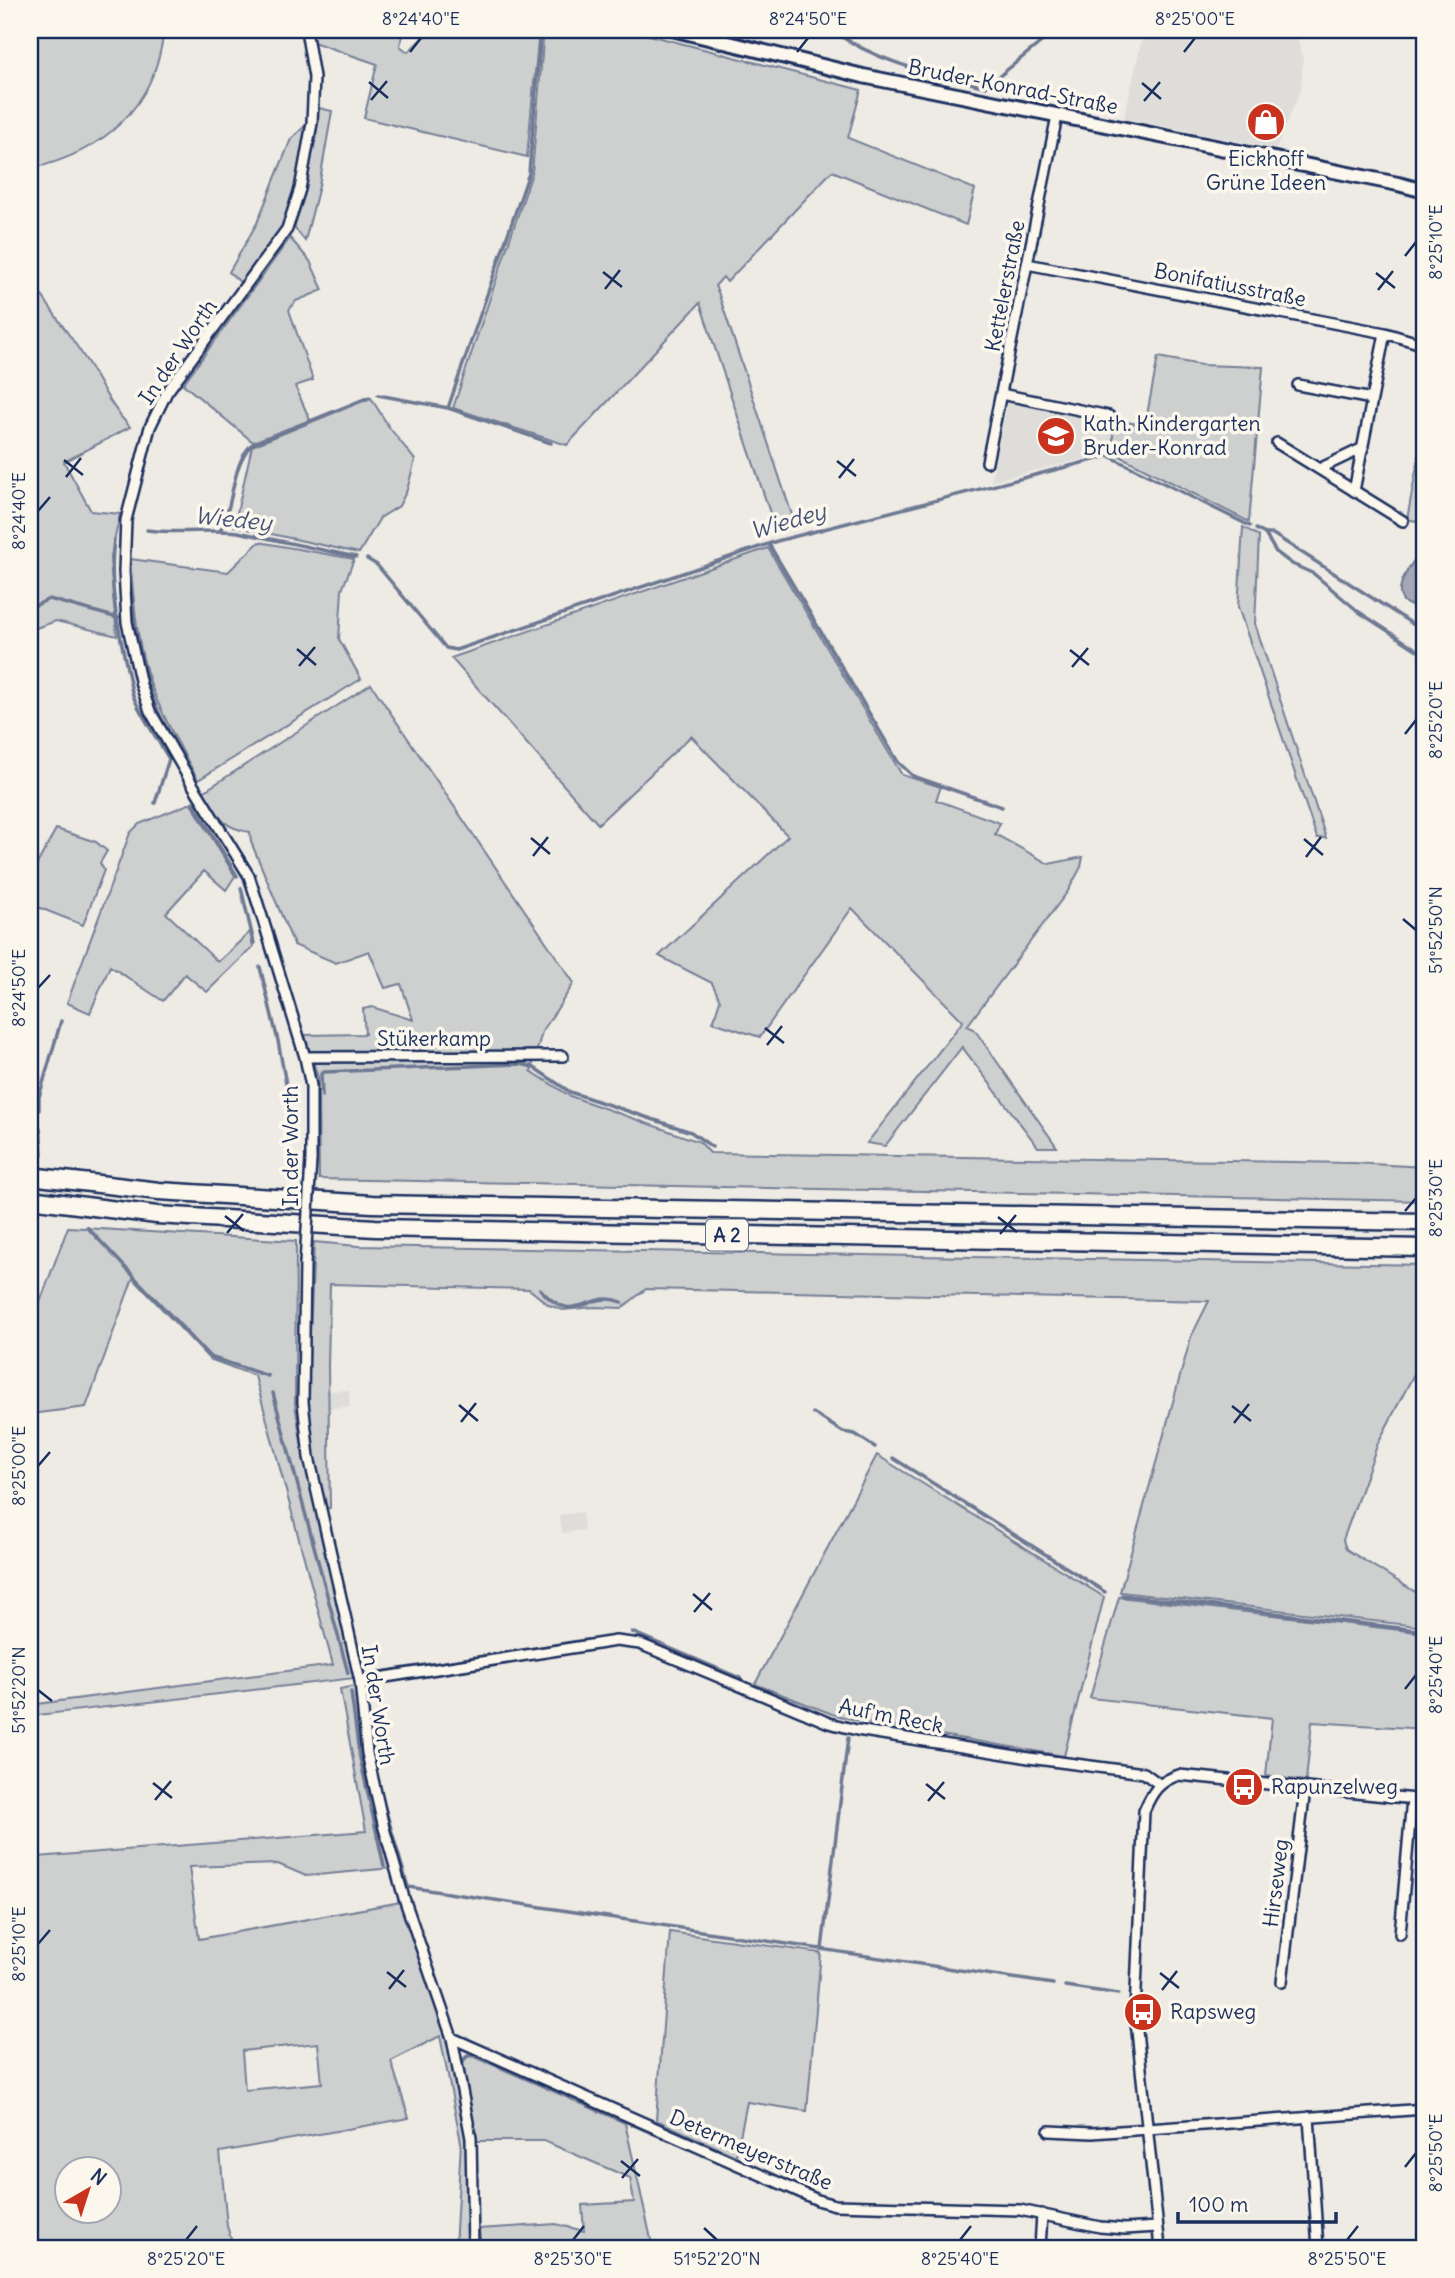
<svg xmlns="http://www.w3.org/2000/svg" width="1455" height="2278" font-family="Delius,sans-serif">
<style>
.built{fill:#deddda}
.green{fill:#cecfcf;stroke:#747f96;stroke-width:2;fill-rule:evenodd}
.water{fill:#a3a8b4;stroke:#6d7892;stroke-width:2}
.lines{fill:none;stroke-linecap:round;stroke-linejoin:round}
.stream{stroke:#6d7892;stroke-width:3.5}
.street-casing{stroke:#1b2f5e;stroke-width:14}
.secondary-casing{stroke:#1b2f5e;stroke-width:18}
.highway-casing{stroke:#1b2f5e;stroke-width:21}
.street{stroke:#fbf7ec;stroke-width:9}
.secondary{stroke:#fbf7ec;stroke-width:12}
.highway{stroke:#fbf7ec;stroke-width:16}
.street-bridge-casing{stroke:#1b2f5e;stroke-width:14;stroke-linecap:butt}
.street-bridge{stroke:#fbf7ec;stroke-width:9}
.ticks{fill:none;stroke:#1b2f5e;stroke-width:2.5}
.labels{text-anchor:middle;stroke-width:7;stroke-linejoin:round;paint-order:stroke}
.shield{fill:#fbf7ec;stroke:#5e6b89;stroke-width:2}
.shield-label{font-size:19px;font-weight:bold;fill:#1b2f5e}
.street-label{font-size:21px;fill:#1b2f5e;stroke:#fbf7ec}
.poi-label{font-size:21px;fill:#1b2f5e;stroke:#fbf7ec;text-anchor:start}
.water-label{font-size:23px;font-style:italic;fill:#445378;stroke:#fbf7ec}
.neatline{fill:none;stroke:#1b2f5e;stroke-width:2.5}
.ticks-label{font-size:18px;text-anchor:middle;fill:#1b2f5e}
</style>
<rect width="100%" height="100%" fill="#eeebe4"/>
<filter id="ink" filterUnits="userSpaceOnUse"><feTurbulence type="fractalNoise" baseFrequency=".0143" numOctaves="2"/><feDisplacementMap in="SourceGraphic" scale="14" xChannelSelector="R" yChannelSelector="G"/><feConvolveMatrix kernelMatrix="1 2 1 2 8 2 1 2 1" color-interpolation-filters="sRGB"/></filter>
<g filter="url(#ink)">
<!-- built -->
<path class="built" d="M1144 30H1292L1298 40 1303 60 1301 89 1276 149 1124 118Z
M1008 399 1111 419 1113 452 991 481Z
M349 1390 350 1407 329 1408 328 1391Z
M582 1512 584 1530 562 1533 559 1515Z"/>
<!-- green -->
<path class="green" d="M30 30H164C155 108 104 152 30 169Z
M311 30H403L400 46 408 52 430 30H539L527 157 364 118 377 64 313 42Z
M544 30H630L861 90 848 138 975 189 966 225 832 171 727 282 723 277 715 286 718 292 794 521 775 528 700 303 567 445 453 408 532 173Z
M319 108 332 111 319 186 305 241 294 227 305 193Z
M307 124 295 190 283 227 241 283 229 272 257 223 291 139Z
M290 238 310 261 323 290 296 301 289 310 313 380 295 386 310 420 253 442 183 384Z
M30 276C47 306 69 333 88 363 102 386 110 406 130 427L64 462 91 511 120 514 110 561 117 636 56 621 30 630Z
M1158 357 1201 365 1263 367 1249 522 1114 453 1112 420 1145 425Z
M371 398 389 427 415 460 407 490 399 506 380 518 359 553 234 526 252 446Z
M1424 428H1425V523L1407 519Z
M1243 527 1259 536 1255 624 1326 838H1317L1238 607Z
M259 542 354 559 342 590 339 639 361 679 198 780C181 748 162 717 150 682 136 642 134 600 130 559L228 572Z
M768 548 902 775 941 787 936 800 1000 823 995 834 1049 864 1083 857 1081 867 1068 891 967 1026 974 1029 1057 1147H1038L962 1047 885 1146 867 1143 963 1021 852 908 760 1037 713 1022 720 1000 712 983 659 956 788 836 691 736 598 824 451 658Z
M371 684 574 983 542 1032 531 1071 570 1096 700 1142 710 1153 1353 1163 1425 1167V1201L319 1179 318 1078 305 1035 365 1034 363 1009 372 1007 413 1020 401 984 385 988 369 951 336 963 294 945 251 842 250 832C221 828 217 814 203 792Z
M191 803 235 876 226 890 204 871 166 913 218 962 250 932 253 947 207 992 185 974 163 1001 110 966 90 1013 67 1003 130 833 139 824Z
M56 829 96 842 107 851 100 863 104 870 83 925 30 904V877Z
M68 1227 296 1241 295 1404 304 1459 355 1678 30 1716V1705L333 1665 255 1376 209 1359 133 1278 86 1407 30 1414V1329Z
M314 1242 358 1246 1425 1265V1353L1378 1443 1343 1540 1346 1549 1425 1598V1627L1120 1592 1191 1337 1209 1301 646 1289 622 1308 594 1307 563 1310 549 1305 529 1289 330 1284 328 1366 330 1508 325 1509 314 1456 307 1403Z
M877 1455 1104 1597 1064 1756 859 1721 832 1714 755 1684Z
M1119 1597 1425 1633V1729L1312 1722 1306 1781 1266 1776 1272 1718 1090 1698Z
M355 1686 363 1753 392 1868 306 1876 278 1864 189 1867 199 1939 401 1902 445 2034 468 2139 470 2248H455L461 2142 440 2036 391 2061 409 2118 220 2152 227 2226 234 2248H36L30 2185 34 1919H30V1850L37 1857 366 1831 340 1689ZM318 2043 322 2083 245 2090 242 2051ZM66 2170H108V2212H66Z
M670 1932 821 1953 807 2111 747 2102 736 2156 656 2120Z
M469 2056 475 2057 625 2123 653 2248H481L479 2229 556 2224 584 2231 582 2205 634 2202 630 2178 544 2141H477L463 2065 464 2060Z"/>
<!-- water -->
<path class="water" d="M1425 547V605C1419 607 1415 608 1409 605 1385 595 1415 558 1425 547Z"/>
<g class="lines">
<!-- stream -->
<path class="stream" d="M832 30C877 63 933 74 986 87L1056 30
M378 395 448 408 529 173 541 30
M448 408 551 443
M1256 529 1265 534 1276 552 1292 564 1314 574 1359 612 1425 655
M147 530C178 534 208 529 238 532L356 557
M220 531C235 504 230 468 251 445L369 397
M1265 534H1273L1425 632
M114 540C107 590 122 643 132 692 135 706 161 745 169 759L155 803
M770 546 898 762 913 776 1002 807
M367 559 377 565 446 648 456 650 777 541 1109 456 1250 526
M129 572C133 620 139 667 158 711 169 735 183 757 195 779
M30 608 49 599 118 618
M193 802 237 876
M241 888 254 943
M260 967 278 1041 288 1095 294 1100
M322 1096 321 1074 324 1072 521 1064 533 1067 570 1092 691 1132 712 1147
M39 1110V1097L61 1021
M40 1128 42 1155
M87 1227 210 1357 268 1376
M540 1289C576 1330 587 1288 622 1302
M273 1393 348 1673
M813 1413 843 1432 855 1434 875 1447
M893 1458 1105 1592
M1122 1595 1425 1631
M632 1632 740 1678
M368 1674 586 1640
M351 1692 359 1753 384 1866
M382 1798 408 1887 1053 1984
M822 1949 848 1738
M1065 1986 1118 1994
M476 2138 462 2065C464 2057 467 2055 475 2055L670 2141"/>
<defs>
<path id="street" d="M306 30 314 77 312 123 300 189 287 229 167 392 150 427 126 520 124 571 127 622 141 685 150 711 191 782 249 876 264 923 305 1057 311 1086V1160
M1027 264 1385 333 1425 345
M1298 385 1372 399
M1001 394 1109 416
M1277 443 1403 521
M987 462 1057 116
M1319 469 1363 448
M1354 491 1385 333
M305 1057 563 1056
M305 1264 303 1402 309 1457 360 1681 367 1753 384 1828 404 1898 452 2038 471 2138 473 2248
M360 1681 616 1641 640 1644 829 1723 857 1730 1029 1758 1144 1773 1159 1784
M1400 1934 1412 1799
M1282 1982 1305 1789
M452 2038 820 2201 835 2205 1020 2210 1100 2227 1125 2229 1157 2227
M1309 2117 1318 2248
M1049 2131 1092 2133 1425 2109
M1040 2248 1042 2214
M1160 2248 1135 2012 1144 1811C1152 1792 1159 1781 1179 1775L1425 1800"/>
<path id="secondary" d="M676 30 863 76 1398 184 1425 191"/>
<path id="highway" d="M30 1176 159 1191 372 1204 1425 1222
M30 1199 157 1215 375 1228 1425 1248"/>
</defs>
<!-- street casing -->
<use href="#street" class="street-casing"/>
<!-- secondary casing -->
<use href="#secondary" class="secondary-casing"/>
<!-- highway casing -->
<use href="#highway" class="highway-casing"/>
<!-- street -->
<use href="#street" class="street"/>
<!-- secondary -->
<use href="#secondary" class="secondary"/>
<!-- highway -->
<use href="#highway" class="highway"/>
<defs>
<path id="street-bridge" d="M305 1264 311 1160"/>
</defs>
<!-- street-bridge casing -->
<use href="#street-bridge" class="street-bridge-casing"/>
<!-- street-bridge -->
<use href="#street-bridge" class="street-bridge"/>
</g>
</g>
<!-- ticks -->
<path class="ticks" d="M410 52 421 38M797 52 808 38M1184 52 1195 38M369 82 388 98M1142 83 1161 99M371 100 387 81M1144 101 1160 82M1405 256 1416 242M603 272 622 287M1376 273 1395 288M605 289 620 270M1378 290 1393 271M64 460 83 475M837 461 856 476M66 477 81 458M839 478 854 459M38 511 50 497M297 649 316 665M1070 650 1089 665M299 666 315 647M1072 667 1088 648M1405 734 1416 720M531 838 550 854M1304 839 1323 855M533 856 548 837M1306 857 1321 837M1403 919 1416 930M38 988 50 975M765 1028 784 1043M767 1045 782 1026M1405 1211 1416 1198M225 1216 244 1231M998 1217 1017 1232M227 1233 243 1214M1000 1234 1016 1215M459 1405 478 1421M1232 1406 1251 1421M461 1422 476 1403M1234 1423 1249 1404M38 1466 50 1452M693 1594 712 1610M694 1612 710 1593M1405 1689 1416 1675M38 1690 52 1701M153 1783 172 1798M926 1784 945 1799M155 1800 171 1781M928 1801 944 1782M38 1944 50 1930M387 1972 406 1987M1160 1973 1179 1988M389 1989 404 1970M1162 1990 1177 1971M621 2161 640 2176M1405 2167 1416 2153M622 2178 638 2159M704 2228 717 2240M186 2240 197 2226M573 2240 584 2226M960 2240 971 2226M1347 2240 1358 2226"/>
<!-- icons -->
<defs>
<symbol id="shop-disc" viewBox="-11 -11 22 22"><circle r="9.5" fill="#c8321e" stroke="#fbf7ec"/><path d="M-5-2.5h2.3a2.7 3.5 0 0 1 5.4 0H5L5.5 6h-11ZM-1.5-2.5h3a1.5 2.3 0 0 0-3 0Z" fill="#fff"/></symbol>
<symbol id="school-disc" viewBox="-11 -11 22 22"><circle r="9.5" fill="#c8321e" stroke="#fbf7ec"/><path d="M0-5L7-2L0 1L-7-2ZM-4 1L0 2.5L4 1V4Q0 6-4 4Z" fill="#fff"/></symbol>
<symbol id="bus-disc" viewBox="-11 -11 22 22"><circle r="9.5" fill="#c8321e" stroke="#fbf7ec"/><path d="M-5-6H5V4H4V6H2V4H-2V6H-4V4H-5ZM-3.5-4V0h7V-4ZM-3.5 1.2v1.5H-2V1.2ZM2 1.2v1.5H3.5V1.2Z" fill="#fff"/></symbol>
</defs>
<g fill-rule="evenodd">
<use href="#shop-disc" x="1244" y="100" width="44" height="44"/>
<use href="#school-disc" x="1034" y="414" width="44" height="44"/>
<use href="#bus-disc" x="1222" y="1765" width="44" height="44"/>
<use href="#bus-disc" x="1121" y="1990" width="44" height="44"/>
</g>
<g class="labels">
<!-- shield labels -->
<rect class="shield" x="706" y="1219.5" width="42" height="31" rx="5"/>
<g class="shield-label">
<text x="727" y="1242">A 2</text>
</g>
<!-- street labels -->
<g class="street-label">
<text transform="translate(1013 87) rotate(11)" y="7">Bruder-Konrad-Straße</text>
<text transform="translate(1230 285) rotate(11)" y="7">Bonifatiusstraße</text>
<text transform="translate(1005 286) rotate(-79)" y="7">Kettelerstraße</text>
<text transform="translate(178 352) rotate(-56)" y="7">In der Worth</text>
<text x="434" y="1046">Stükerkamp</text>
<text transform="translate(291 1146) rotate(-90)" y="7">In der Worth</text>
<text transform="translate(378 1705) rotate(81)" y="7">In der Worth</text>
<text transform="translate(891 1716) rotate(11)" y="7">Auf'm Reck</text>
<text transform="translate(1276 1883) rotate(-83)" y="7">Hirseweg</text>
<text transform="translate(751 2150) rotate(23)" y="7">Determeyerstraße</text>
</g>
<!-- poi labels -->
<g class="poi-label">
<text x="1266" y="166" text-anchor="middle">Eickhoff<tspan x="1266" dy="24">Grüne Ideen</tspan></text>
<text x="1083" y="431">Kath. Kindergarten<tspan x="1083" dy="24">Bruder-Konrad</tspan></text>
<text x="1271" y="1794">Rapunzelweg</text>
<text x="1170" y="2019">Rapsweg</text>
</g>
<!-- water labels -->
<g class="water-label">
<text transform="translate(233 519) rotate(6)" y="8">Wiedey</text>
<text transform="translate(788 521) rotate(-16)" y="8">Wiedey</text>
</g>
</g>
<!-- margin -->
<rect width="1455" height="2278" fill="none" stroke="#fbf7ec" stroke-width="77"/>
<!-- north arrow -->
<g transform="translate(88 2190) rotate(39)"><circle r="33" fill="#fbf7ec" stroke="#a1a7b3" stroke-width="2"/>
<path d="M0-5L12 26L0 18L-12 26Z" fill="#c8321e"/>
<text y="-10" font-size="19" font-weight="bold" text-anchor="middle" fill="#1b2f5e">N</text>
</g>
<!-- scale -->
<path d="M1178 2212v10h158v-10" fill="none" stroke="#1b2f5e" stroke-width="3.5"/>
<text x="1189" y="2212" font-size="21" fill="#1b2f5e" stroke="#fbf7ec" stroke-width="5" paint-order="stroke">100 m</text>
<rect x="38" y="38" width="1378" height="2202" class="neatline"/>
<g class="ticks-label">
<text x="421" y="25">8°24'40"E</text>
<text x="808" y="25">8°24'50"E</text>
<text x="1195" y="25">8°25'00"E</text>
<text transform="translate(1436 242) rotate(-90)" y="6">8°25'10"E</text>
<text transform="translate(19 511) rotate(-90)" y="6">8°24'40"E</text>
<text transform="translate(1436 720) rotate(-90)" y="6">8°25'20"E</text>
<text transform="translate(1436 930) rotate(-90)" y="6">51°52'50"N</text>
<text transform="translate(19 988) rotate(-90)" y="6">8°24'50"E</text>
<text transform="translate(1436 1198) rotate(-90)" y="6">8°25'30"E</text>
<text transform="translate(19 1466) rotate(-90)" y="6">8°25'00"E</text>
<text transform="translate(1436 1675) rotate(-90)" y="6">8°25'40"E</text>
<text transform="translate(19 1690) rotate(-90)" y="6">51°52'20"N</text>
<text transform="translate(19 1944) rotate(-90)" y="6">8°25'10"E</text>
<text transform="translate(1436 2153) rotate(-90)" y="6">8°25'50"E</text>
<text x="186" y="2265">8°25'20"E</text>
<text x="573" y="2265">8°25'30"E</text>
<text x="717" y="2265">51°52'20"N</text>
<text x="960" y="2265">8°25'40"E</text>
<text x="1347" y="2265">8°25'50"E</text>
</g>
</svg>
